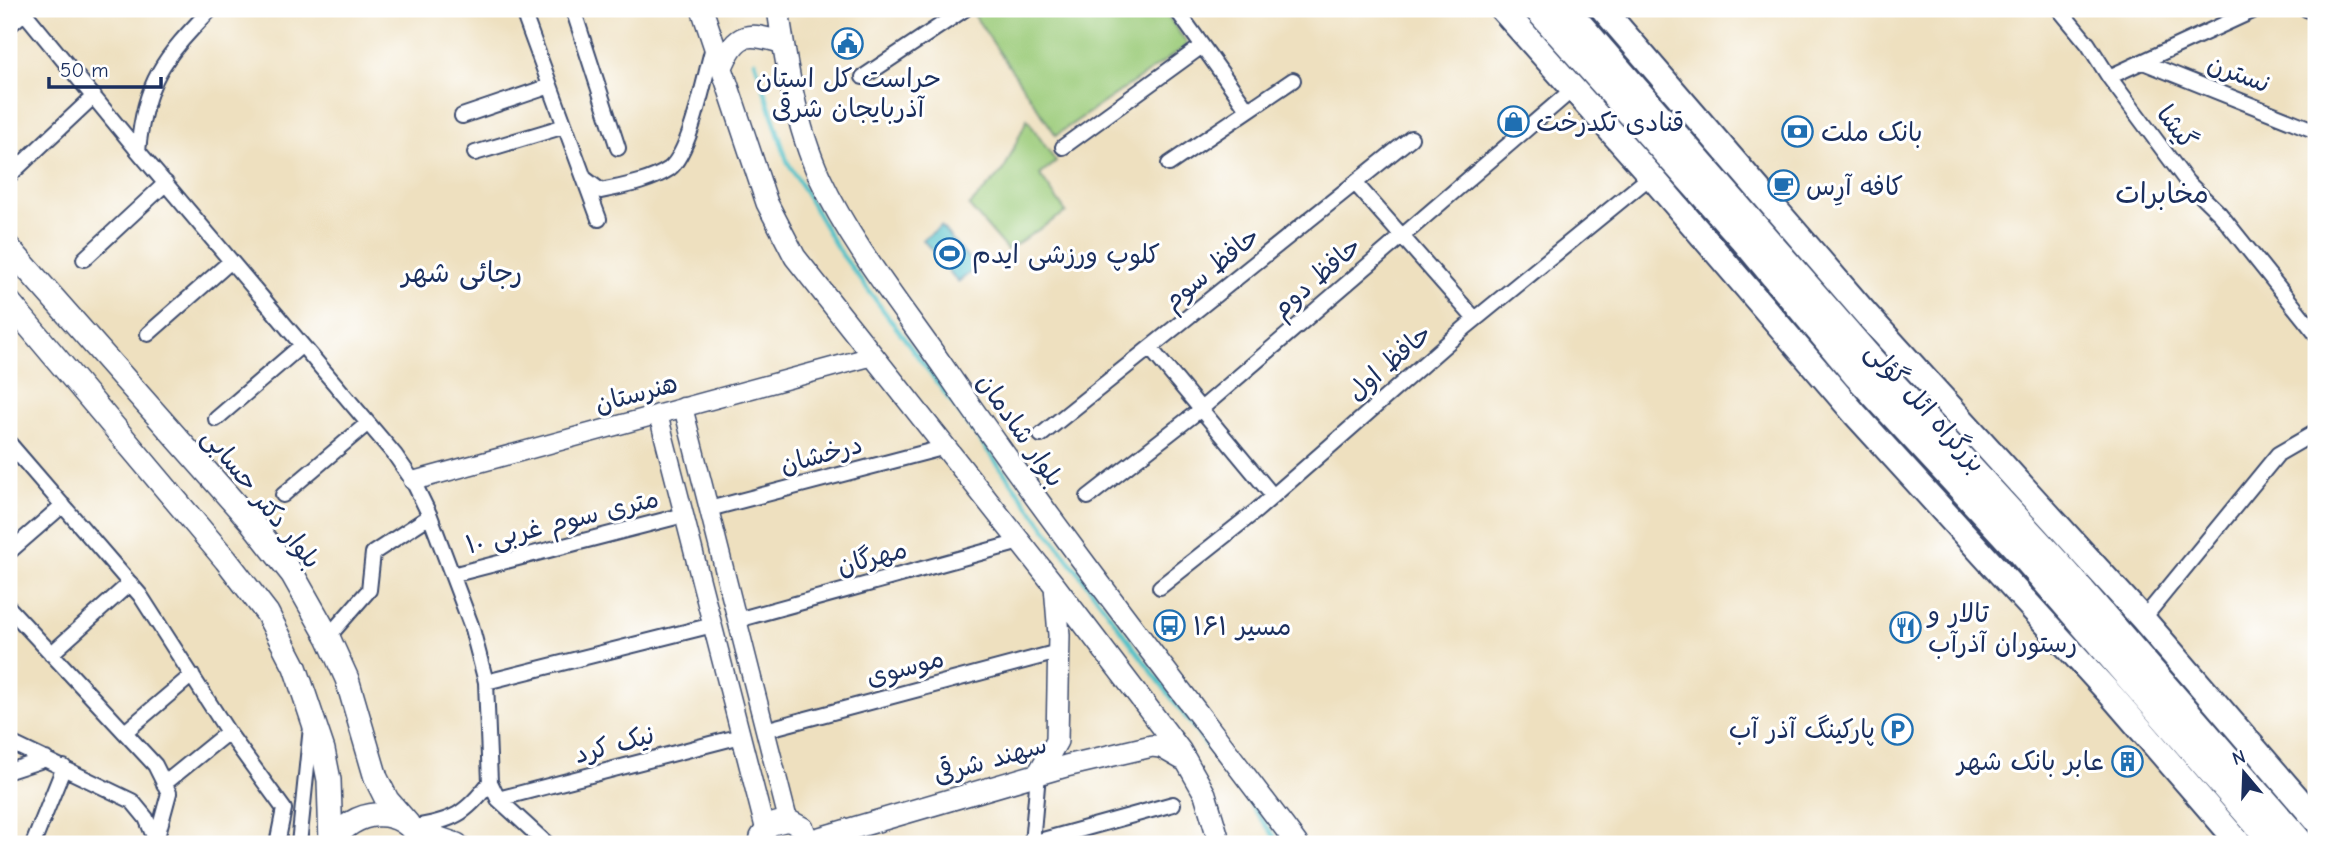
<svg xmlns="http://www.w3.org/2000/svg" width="2325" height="853" font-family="'Comic Neue','Playpen Sans Arabic',sans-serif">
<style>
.green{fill:#9dcc7b;stroke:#5c7e6c;stroke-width:2}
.water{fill:#53c1c8;stroke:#377893;stroke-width:2}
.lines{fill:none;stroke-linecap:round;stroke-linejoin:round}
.stream{stroke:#53c1c8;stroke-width:4.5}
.minor-casing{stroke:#3b4a6d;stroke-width:18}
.tertiary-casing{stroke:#3b4a6d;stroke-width:21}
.secondary-casing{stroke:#3b4a6d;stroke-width:24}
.primary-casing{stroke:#3b4a6d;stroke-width:26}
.trunk-casing{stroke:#3b4a6d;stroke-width:28}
.minor{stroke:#fff;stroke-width:14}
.tertiary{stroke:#fff;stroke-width:18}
.secondary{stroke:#fff;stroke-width:21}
.primary{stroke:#fff;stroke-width:23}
.trunk{stroke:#fff;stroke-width:24}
.labels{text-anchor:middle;stroke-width:6;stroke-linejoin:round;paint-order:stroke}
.street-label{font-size:26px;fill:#1b2f5e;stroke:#fff}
.poi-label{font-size:26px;fill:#1b2f5e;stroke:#fff;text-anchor:start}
.neighbourhood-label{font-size:28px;fill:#1b2f5e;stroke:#fff}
</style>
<rect width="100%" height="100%" fill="#fff"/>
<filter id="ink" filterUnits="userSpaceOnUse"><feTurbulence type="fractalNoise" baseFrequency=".0143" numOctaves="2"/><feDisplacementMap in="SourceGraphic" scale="14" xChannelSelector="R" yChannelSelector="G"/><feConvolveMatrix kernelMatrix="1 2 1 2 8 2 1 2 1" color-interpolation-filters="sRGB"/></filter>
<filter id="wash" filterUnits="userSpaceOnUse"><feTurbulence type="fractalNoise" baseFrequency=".00686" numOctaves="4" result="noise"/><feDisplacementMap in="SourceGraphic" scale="28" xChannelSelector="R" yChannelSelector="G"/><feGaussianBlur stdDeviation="1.57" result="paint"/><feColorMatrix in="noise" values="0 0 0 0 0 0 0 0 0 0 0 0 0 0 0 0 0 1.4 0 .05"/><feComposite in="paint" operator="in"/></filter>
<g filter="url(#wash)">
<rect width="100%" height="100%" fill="#eee0bf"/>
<!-- green -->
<path class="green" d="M983 9H1163L1188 45 1056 135 974 15Z
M1027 119 1056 162 1040 175 1066 212 1007 250 969 206 1004 170Z"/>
<!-- water -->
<path class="water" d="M941 226 976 268 958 282 923 240Z"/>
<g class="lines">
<!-- stream -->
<path class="stream" d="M755 61 787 161 837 248 1280 844"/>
</g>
</g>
<g filter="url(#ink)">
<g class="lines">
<defs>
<path id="minor" d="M211 9C163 59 145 80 138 151L395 455 413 481 430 516 471 625 486 682 490 782 498 799 547 844
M522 9 599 219
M573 9 618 148
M1176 9 1248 110
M2059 9 2088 44 2109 77 2187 182 2220 214 2316 334
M2306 9 2316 13
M24 12 138 151
M9 26 28 9
M2143 62 2316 131
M863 77 965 9
M2109 77 2257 9
M462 116 550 86
M1063 147 1202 46
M475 153 565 126
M1169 164 1293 80
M11 174 94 96
M584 178 601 191C624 186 649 182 669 169 691 152 705 75 713 47
M1355 183 1475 319
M84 259 166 183
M148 334 231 261
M1150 348 1273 496
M216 419 302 345
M1041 435 1411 138
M9 443 140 595 228 732 284 809 277 844
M283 495 368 423
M1088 497 1201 409 1572 90
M709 509 946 447
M9 552 63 505
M452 575 684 515
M1160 587 1256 511 1467 326 1651 176
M9 608 155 765 169 793 156 841
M2143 619 2278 454 2316 432
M737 620 1020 542
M328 637 369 590 373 553 430 516
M51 654 130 583
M486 682 713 625
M765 730 1058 652
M125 732 192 675
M9 742 132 801 146 818 156 841
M9 771 46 759
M164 784 228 732
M498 799 741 736
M413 827C453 821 466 814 490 782
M1032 843 1173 804
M33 844 64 767
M299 844 311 727
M1032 844 1038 774"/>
<path id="tertiary" d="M683 407 788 820
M658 414 765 829
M413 481 873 356"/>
<path id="secondary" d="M702 9 767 203 795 257 1055 586 1180 750 1205 794 1220 844
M778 9C786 64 796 126 820 178 852 246 901 306 944 368 1056 531 1178 686 1297 844
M722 67C737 31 748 32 783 43
M1038 774 1057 741 1059 635 1055 586
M413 829 457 844
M809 841 1066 766 1152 746 1161 747 1182 759
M760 844 761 837 769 825 788 820 803 828 809 844"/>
<path id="primary" d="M9 248 252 523 293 575 328 637 347 679 376 778 387 800 408 824
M9 302 226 560 267 613 295 667 323 750 329 780 331 844
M331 844C352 808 403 802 422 844"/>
<path id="trunk" d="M1502 9 1651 176 1855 414 2112 696 2240 844
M1536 9 1746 244 1855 375 2016 549 2273 844
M1567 9 1876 364 2067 572 2303 844
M1603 9 1866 314 2143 619 2316 820"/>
</defs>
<!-- minor casing -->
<use href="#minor" class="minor-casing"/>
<!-- tertiary casing -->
<use href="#tertiary" class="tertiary-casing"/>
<!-- secondary casing -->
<use href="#secondary" class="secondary-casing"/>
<!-- primary casing -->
<use href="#primary" class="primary-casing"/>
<!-- trunk casing -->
<use href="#trunk" class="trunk-casing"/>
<!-- minor -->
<use href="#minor" class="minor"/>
<!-- tertiary -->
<use href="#tertiary" class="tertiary"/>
<!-- secondary -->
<use href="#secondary" class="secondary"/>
<!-- primary -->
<use href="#primary" class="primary"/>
<!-- trunk -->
<use href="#trunk" class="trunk"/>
</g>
</g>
<!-- icons -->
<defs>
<symbol id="civic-ring" viewBox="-11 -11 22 22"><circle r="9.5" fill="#fff" stroke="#1f6fb2" stroke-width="1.5"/><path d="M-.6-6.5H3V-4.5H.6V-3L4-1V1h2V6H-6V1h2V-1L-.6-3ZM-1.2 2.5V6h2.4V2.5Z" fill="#1f6fb2"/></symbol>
<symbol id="shop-ring" viewBox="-11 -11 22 22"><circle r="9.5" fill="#fff" stroke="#1f6fb2" stroke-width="1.5"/><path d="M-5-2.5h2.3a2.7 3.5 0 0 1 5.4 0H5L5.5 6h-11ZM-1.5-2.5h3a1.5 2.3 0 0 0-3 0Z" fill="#1f6fb2"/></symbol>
<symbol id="bank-ring" viewBox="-11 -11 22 22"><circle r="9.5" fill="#fff" stroke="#1f6fb2" stroke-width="1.5"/><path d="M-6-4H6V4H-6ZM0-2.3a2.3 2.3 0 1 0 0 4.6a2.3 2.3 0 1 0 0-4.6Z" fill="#1f6fb2"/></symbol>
<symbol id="cafe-ring" viewBox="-11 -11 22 22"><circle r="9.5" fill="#fff" stroke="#1f6fb2" stroke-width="1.5"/><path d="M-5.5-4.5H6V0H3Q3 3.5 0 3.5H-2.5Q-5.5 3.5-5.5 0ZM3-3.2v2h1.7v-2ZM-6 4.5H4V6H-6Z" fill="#1f6fb2"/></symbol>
<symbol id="stadium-ring" viewBox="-11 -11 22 22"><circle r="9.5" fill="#fff" stroke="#1f6fb2" stroke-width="1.5"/><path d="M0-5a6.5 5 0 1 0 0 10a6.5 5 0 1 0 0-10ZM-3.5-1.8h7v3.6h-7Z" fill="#1f6fb2"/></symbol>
<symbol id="bus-ring" viewBox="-11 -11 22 22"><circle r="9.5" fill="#fff" stroke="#1f6fb2" stroke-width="1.5"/><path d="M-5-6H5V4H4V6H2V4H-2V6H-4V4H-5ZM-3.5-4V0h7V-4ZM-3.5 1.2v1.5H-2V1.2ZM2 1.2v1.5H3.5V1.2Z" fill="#1f6fb2"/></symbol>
<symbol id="restaurant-ring" viewBox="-11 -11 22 22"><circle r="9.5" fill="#fff" stroke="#1f6fb2" stroke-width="1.5"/><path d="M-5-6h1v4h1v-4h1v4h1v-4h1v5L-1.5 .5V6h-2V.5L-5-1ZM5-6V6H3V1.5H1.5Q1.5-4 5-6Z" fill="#1f6fb2"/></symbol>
<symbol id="parking-ring" viewBox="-11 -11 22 22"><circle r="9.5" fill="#fff" stroke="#1f6fb2" stroke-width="1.5"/><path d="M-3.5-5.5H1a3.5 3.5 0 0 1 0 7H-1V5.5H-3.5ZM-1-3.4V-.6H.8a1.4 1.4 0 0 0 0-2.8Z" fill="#1f6fb2"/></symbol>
<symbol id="building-ring" viewBox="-11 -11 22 22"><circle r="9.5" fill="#fff" stroke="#1f6fb2" stroke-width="1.5"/><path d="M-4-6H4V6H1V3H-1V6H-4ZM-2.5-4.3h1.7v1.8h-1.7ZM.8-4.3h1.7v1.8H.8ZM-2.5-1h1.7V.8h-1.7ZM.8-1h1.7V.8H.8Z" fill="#1f6fb2"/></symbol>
</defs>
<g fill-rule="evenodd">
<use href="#civic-ring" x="830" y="26" width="35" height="35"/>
<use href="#shop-ring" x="1496" y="104" width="35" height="35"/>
<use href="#bank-ring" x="1780" y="114" width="35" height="35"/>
<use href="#cafe-ring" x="1766" y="168" width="35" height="35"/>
<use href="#stadium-ring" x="932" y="236" width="35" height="35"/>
<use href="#bus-ring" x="1152" y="608" width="35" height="35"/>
<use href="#restaurant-ring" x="1888" y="610" width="35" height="35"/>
<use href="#parking-ring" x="1880" y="712" width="35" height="35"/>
<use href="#building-ring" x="2110" y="744" width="35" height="35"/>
</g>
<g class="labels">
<!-- street labels -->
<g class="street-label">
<text transform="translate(2239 73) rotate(21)" y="9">نسترن</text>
<text transform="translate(2177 127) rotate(53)" y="9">گیشا</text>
<text transform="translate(1211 268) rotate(-39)" y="9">حافظ سوم</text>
<text transform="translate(1316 277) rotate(-41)" y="9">حافظ دوم</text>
<text transform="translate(1389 362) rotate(-41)" y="9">حافظ اول</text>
<text transform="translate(636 393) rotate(-15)" y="9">هنرستان</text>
<text transform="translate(1926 407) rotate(48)" y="9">بزرگراه ائل گؤلی</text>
<text transform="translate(1021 430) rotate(55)" y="9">بلوار شادمان</text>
<text transform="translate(821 454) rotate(-15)" y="9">درخشان</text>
<text transform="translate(262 498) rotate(51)" y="9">بلوار دکتر حسابی</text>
<text transform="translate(562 521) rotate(-14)" y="9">۱۰ متری سوم غربی</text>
<text transform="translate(872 557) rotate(-15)" y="9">مهرگان</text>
<text transform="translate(905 667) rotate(-15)" y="9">موسوی</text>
<text transform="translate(614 744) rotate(-15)" y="9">نیک کرد</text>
<text transform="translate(990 759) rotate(-16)" y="9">سهند شرقی</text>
</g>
<!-- poi labels -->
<g class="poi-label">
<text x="848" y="87" text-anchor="middle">حراست کل استان<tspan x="848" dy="30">آذربایجان شرقی</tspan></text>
<text x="1536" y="131">قنادی تکدرخت</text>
<text x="1821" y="141">بانک ملت</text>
<text x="1806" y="195">کافه آرِس</text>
<text x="972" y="263">کلوپ ورزشی ایدم</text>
<text x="1928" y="622">تالار و<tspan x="1928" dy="30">رستوران آذرآب</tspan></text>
<text x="1193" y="635">مسیر ۱۶۱</text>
<text x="1875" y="738" text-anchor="end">پارکینگ آذر آب</text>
<text x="2104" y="770" text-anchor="end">عابر بانک شهر</text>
</g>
<!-- neighbourhood labels -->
<g class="neighbourhood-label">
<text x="2162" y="203">مخابرات</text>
<text x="462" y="282">رجائی شهر</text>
</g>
</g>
<!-- margin -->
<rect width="2325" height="853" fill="none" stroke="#fff" stroke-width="35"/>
<!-- north arrow -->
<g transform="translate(2244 773) rotate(341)" stroke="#ffffff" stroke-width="5" paint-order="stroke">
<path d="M0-5L12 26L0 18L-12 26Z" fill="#1b2f5e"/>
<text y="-10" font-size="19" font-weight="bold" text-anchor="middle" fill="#1b2f5e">N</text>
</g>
<!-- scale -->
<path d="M49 77v10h112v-10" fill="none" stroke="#1b2f5e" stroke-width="3.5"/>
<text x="60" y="77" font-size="21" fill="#1b2f5e" stroke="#ffffff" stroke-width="5" paint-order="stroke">50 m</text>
</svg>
